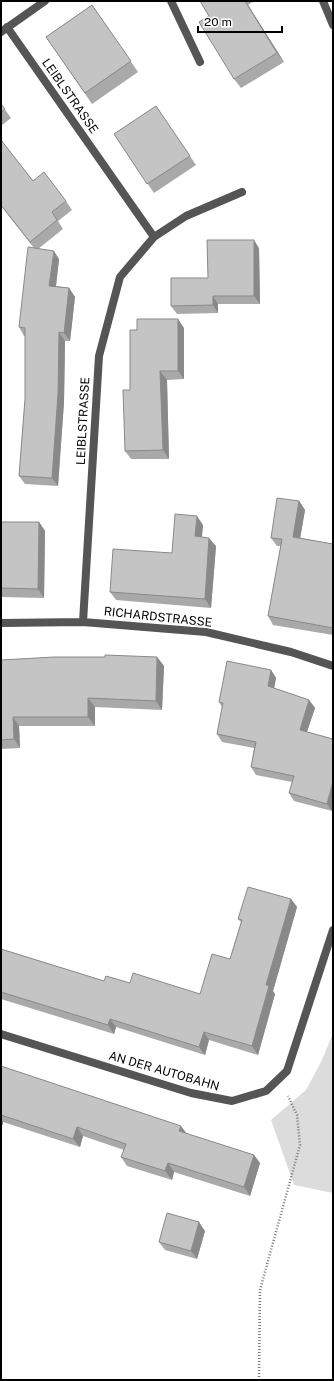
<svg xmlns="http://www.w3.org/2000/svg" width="334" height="1381" font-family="'Public Sans',sans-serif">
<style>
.green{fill:#dcdcdc}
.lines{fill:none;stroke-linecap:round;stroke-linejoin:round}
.path{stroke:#777;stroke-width:2.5;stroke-dasharray:1 2;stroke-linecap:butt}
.service{stroke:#555;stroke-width:8}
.minor{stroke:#555;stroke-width:8}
.wall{fill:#a9a9a9}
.shaded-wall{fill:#898989}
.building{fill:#c4c4c4;stroke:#898989}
.labels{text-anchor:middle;stroke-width:3.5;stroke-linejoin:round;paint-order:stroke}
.street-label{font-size:12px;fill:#000;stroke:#fff}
</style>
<rect width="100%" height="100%" fill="#fff"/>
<!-- green -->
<path class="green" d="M333 1033V1193L294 1185 271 1120 306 1090 322 1060Z"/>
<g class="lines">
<!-- path -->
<path class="path" d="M259 1380 260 1290 300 1145 297 1115 288 1096"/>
<!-- service -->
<path class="service" d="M171 1 200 62
M323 1 333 25"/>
<!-- minor -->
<path class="minor" d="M7 27 154 237
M1 32 45 1
M83 622 99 356 120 277 154 237 186 216 242 192
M1 623 83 622 206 632 291 652 333 666
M1 1034 191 1093 232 1101 266 1091 287 1071 333 930"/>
</g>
<!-- wall -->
<path class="wall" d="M200 1H254L248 5 284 62 241 88 234 79 209 16Z
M92 5 138 72 92 104 46 37Z
M1 104 11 118 1 126Z
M156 106 196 165 154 193 114 134Z
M1 140 33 181 66 201 72 210 58 221 63 229 38 249 59 259 56 286 69 288 75 297 70 341H65L64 402 58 486 25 484 19 476 25 399V336H24L19 327 34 248 1 206Z
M259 248 260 304H218V313L177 314 171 306 208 278Z
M184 328V379L167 380 169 459H131L125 451 130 390Z
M299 501 305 510 300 538 333 544V635L273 625 268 616 281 546H277L271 538Z
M1 522H39L45 531 44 598 1 597Z
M203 525 202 537 216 546 211 608 116 600 110 592 172 553Z
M157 657 164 666 162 710 95 707V726H19L20 748 1 749V660Z
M271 670 276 678 274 688 309 700 315 708 307 732 332 811 294 801 289 793 292 782 256 775 251 767 254 748 222 742 217 734 222 707 219 702Z
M291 899 297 907 273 991 275 994 258 1055 209 1040 205 1055 116 1027 114 1034 1 999V949L104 981 130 983 200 994 230 959 241 922 238 919Z
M1 1066 186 1134 254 1155 260 1163 250 1196 174 1172 172 1180 127 1166 121 1157 124 1150 83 1136 80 1147 3 1122V1125L1 1124Z
M205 1231 197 1259 165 1250 159 1242Z"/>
<!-- shaded-wall -->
<path class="shaded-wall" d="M245 1 248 5 284 62 277 53Z
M254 240 259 248 260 304 254 296Z
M54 251 59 259 55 294 49 286Z
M69 288 75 297 70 341 64 333Z
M213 296 218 304V313L213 305Z
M178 319 184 328V379L178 371Z
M59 332 65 341 64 402 58 486 52 478Z
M160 371 167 380 169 459 163 450Z
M299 501 305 510 299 545 293 537Z
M197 516 203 525 201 545 195 536Z
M39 522 45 531 44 598 38 589Z
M209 538 216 546 211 608 205 599Z
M157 657 164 666 162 710 156 701Z
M271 670 276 678 273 694 268 686Z
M88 698 95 707V726L88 717Z
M309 700 315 708 305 737 300 730Z
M13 717 19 726 20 748 14 739Z
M333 781V809L332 811 327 804Z
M291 899 297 907 273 991 275 994 258 1055 252 1046 266 985Z
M110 1019 116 1027 114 1034 108 1025Z
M204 1032 209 1040 205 1055 199 1047Z
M1 1119 3 1122V1125L1 1123Z
M181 1126 187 1134 179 1131Z
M77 1127 83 1136 80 1147 73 1139Z
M254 1155 260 1163 250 1196 244 1187Z
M168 1163 174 1172 172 1180 165 1171Z
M199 1222 205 1231 197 1259 191 1251Z"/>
<!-- building -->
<path class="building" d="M200 1H245L277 53 234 79 199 22 209 16Z
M92 5 131 61 85 93 46 37Z
M1 104 5 109 1 112Z
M156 106 190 156 147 184 114 134Z
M1 140 33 181 44 172 66 201 52 212 57 220 30 242 1 205Z
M207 240H254V296H213V305L171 306V278H208Z
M28 247 54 251 49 286 69 288 64 333 59 332 58 394 52 478 19 476 25 399V328L19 327Z
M137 319H178V371H160L163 450 125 451 123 390H130V330H137Z
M277 498 299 501 293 537 333 544V628L268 616 282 539 271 538Z
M175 514 197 516 195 536 209 538 205 599 110 592 113 549 172 553Z
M1 522H39L38 589 1 588Z
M105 655 157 657 156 701 88 698V717H13L14 739 1 740V660L54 657H105Z
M227 661 271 670 268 686 309 700 300 730 333 739V781L327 804 289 793 294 776 251 767 256 742 217 734 223 703 219 702Z
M248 887 291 899 266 985 269 986 252 1046 204 1032 199 1047 110 1019 108 1025 1 992V949L104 981 106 976 130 983 133 973 200 994 212 954 230 959 242 920 238 919Z
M1 1066 181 1126 179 1131 254 1155 244 1187 168 1163 165 1171 121 1157 126 1144 77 1127 73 1139 1 1115Z
M167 1213 199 1222 191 1251 159 1242Z"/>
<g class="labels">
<!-- street labels -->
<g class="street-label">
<text transform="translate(70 96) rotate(55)" y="4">LEIBLSTRASSE</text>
<text transform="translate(83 421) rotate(-87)" y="4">LEIBLSTRASSE</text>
<text transform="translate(158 617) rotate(6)" y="4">RICHARDSTRASSE</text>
<text transform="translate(164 1071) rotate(16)" y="4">AN DER AUTOBAHN</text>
</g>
</g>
<!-- border -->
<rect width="334" height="1381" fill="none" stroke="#000000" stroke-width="4"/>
<!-- scale -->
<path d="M198 26v6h84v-6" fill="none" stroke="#000000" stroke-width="2"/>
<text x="204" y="26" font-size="12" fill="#000000" stroke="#ffffff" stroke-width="3" paint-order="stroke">20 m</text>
</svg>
